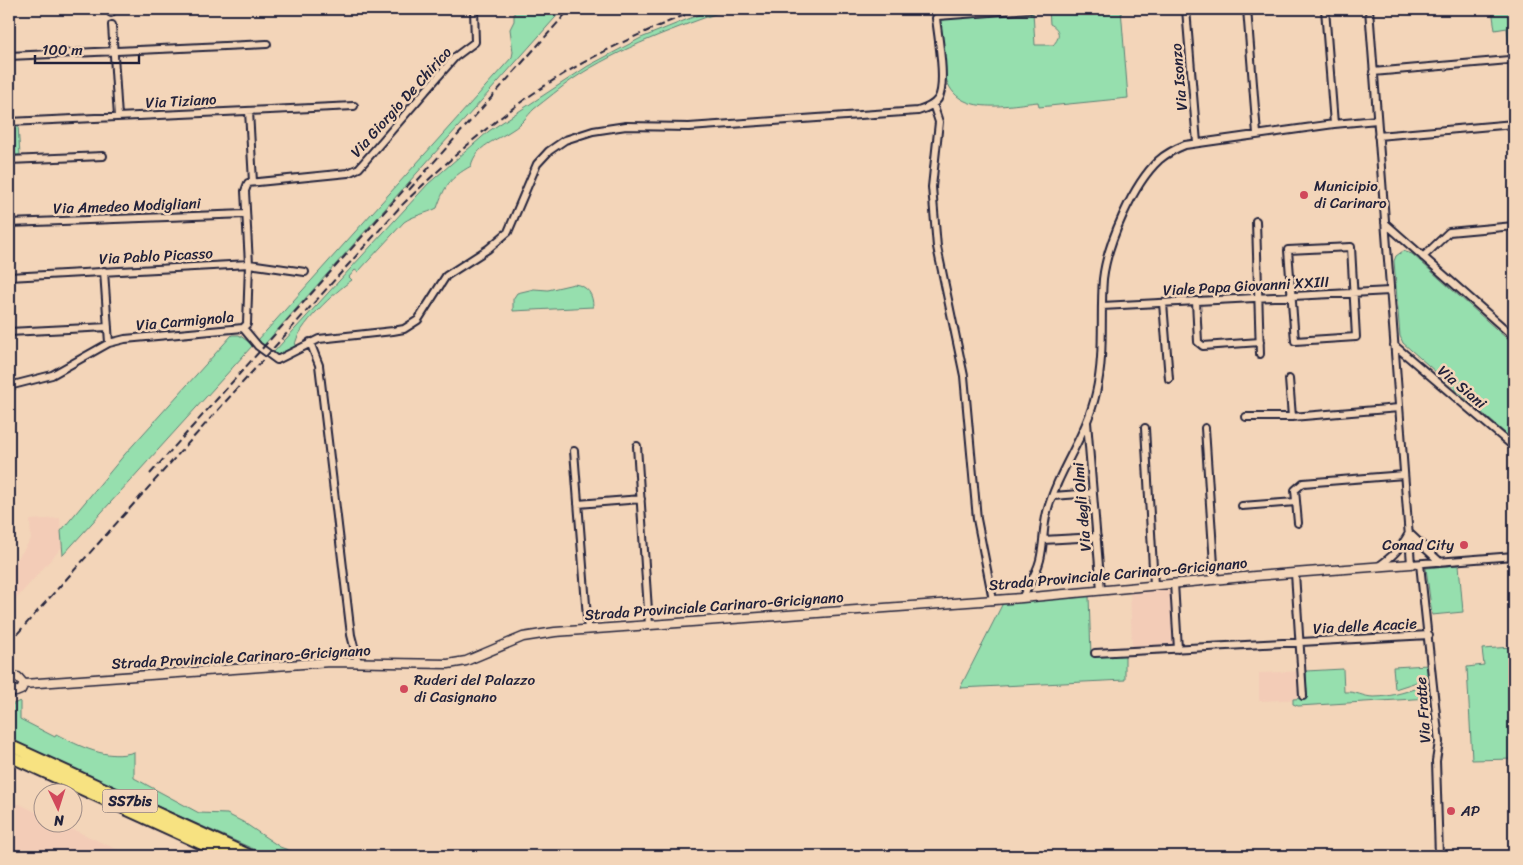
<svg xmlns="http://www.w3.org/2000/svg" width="1523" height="865" font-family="Sriracha,sans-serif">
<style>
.built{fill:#f3ccb7}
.green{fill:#96dfae;stroke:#5c8074}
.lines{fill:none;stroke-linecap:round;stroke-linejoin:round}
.minor-casing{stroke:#22223b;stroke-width:10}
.tertiary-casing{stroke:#22223b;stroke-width:11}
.trunk-casing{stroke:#22223b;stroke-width:14}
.minor{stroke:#f3d5b9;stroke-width:6}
.tertiary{stroke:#f3d5b9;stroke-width:8}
.trunk{stroke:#f7e281;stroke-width:10}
.rail{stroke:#22223b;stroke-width:2;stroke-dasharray:8 4;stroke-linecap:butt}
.poi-dot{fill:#d1495b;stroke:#f3d5b9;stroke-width:2}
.labels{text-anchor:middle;stroke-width:5;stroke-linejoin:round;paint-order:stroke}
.shield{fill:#f3d5b9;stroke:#615861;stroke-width:1}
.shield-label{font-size:14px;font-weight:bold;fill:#22223b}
.street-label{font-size:15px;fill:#22223b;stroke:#f3d5b9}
.poi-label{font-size:15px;fill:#22223b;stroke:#f3d5b9;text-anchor:start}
</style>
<rect width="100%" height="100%" fill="#f3d5b9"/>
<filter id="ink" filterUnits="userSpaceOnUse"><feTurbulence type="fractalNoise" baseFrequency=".02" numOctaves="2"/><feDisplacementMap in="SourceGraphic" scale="10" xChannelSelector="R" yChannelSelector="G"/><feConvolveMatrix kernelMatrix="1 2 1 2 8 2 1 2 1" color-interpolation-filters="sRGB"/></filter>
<g filter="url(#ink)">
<!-- built -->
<path class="built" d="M60 518 62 547 9 607V565L14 564 31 539 30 520Z
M1172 586 1176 646 1132 648 1130 589Z
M1306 671 1307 699 1259 701V673Z
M20 804 42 815V822L59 823 131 856H9V805Z"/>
<!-- green -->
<path class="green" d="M514 9H563L263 346 258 340 512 57 513 52 510 29 514 21Z
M713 9H729C676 28 621 47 573 79 560 88 547 99 534 109 527 116 521 125 512 130 496 141 476 145 471 166 450 178 445 185 437 208 426 214 414 215 404 222L358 272 355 270 349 277 352 280C336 291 296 327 295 346L280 356 273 353 428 184 489 131 588 66 641 38Z
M1049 9H1121L1128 98 1039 107 1038 102C1006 105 954 118 945 74 941 56 942 37 940 19L1033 12 1035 45H1053C1061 37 1060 29 1050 24Z
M1492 9H1514V54H1510L1507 28 1495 30Z
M9 125H18L20 155H9Z
M1403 251 1412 254 1514 345V441L1403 343 1400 336 1394 261 1396 256Z
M574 284C588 286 593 294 593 307L513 311V299L517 293 534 289 548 290Z
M232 335H239L253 345 63 555 61 531 125 454Z
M1459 565 1463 612 1432 615 1426 568Z
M1089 596 1091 656 1125 655V680L960 688 1003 603Z
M1512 647 1514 660V759L1472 760 1467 667 1484 665 1482 649Z
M1428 665 1429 678 1395 689 1393 667Z
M1343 669 1344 692C1356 691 1363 697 1374 697 1393 697 1411 690 1429 684L1430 698 1298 706 1293 704V699L1307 698 1306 671Z
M20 701V719L55 737 56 734C79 746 108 761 134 752V778L199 813 227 814 243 822 280 847 304 856H269L9 740V706Z"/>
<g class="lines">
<defs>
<path id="minor" d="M111 9V13
M1186 9 1197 143
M1247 9 1257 134
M1325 9 1334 124
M1369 9 1411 564 1514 556
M112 25 118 117
M9 56 267 44
M1373 72 1509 60
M933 104 939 122 932 187 937 247 964 376 977 519 993 600
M249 111 253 182
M9 122 354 106
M1378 136 1514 124
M9 160 103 156
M1256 221 1260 354
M9 223 246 214
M1385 223 1514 337
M1351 247 1356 337 1295 341 1288 250Z
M1423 257 1449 232 1514 226
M104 271 109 343
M9 277 249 264 305 272
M1196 301 1198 342 1203 346 1260 342
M1163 303 1169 379
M1102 306 1390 291
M243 328 247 324 249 264 245 191 248 183 348 173 359 168 455 57 475 42 474 9
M9 332 108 327
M310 342 319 365 351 635 358 662
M1394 345 1514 447
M1289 379 1292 417
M9 386 52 375 109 343 125 339 243 328 258 346 277 360 319 339 393 331 404 329 418 320 446 276 488 249 508 232 537 164 549 151 565 140 593 131 626 126 689 127 918 111C925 109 933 106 938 99 947 85 938 36 936 18L938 16 1030 9
M1246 417H1292L1399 408
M1087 422 1101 590
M1145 428 1154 585
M1205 428 1215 580
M637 446 649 625
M574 451 588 630
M1053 496 1093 493
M578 504 641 499
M1242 506 1296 502
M1298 523 1295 490 1303 483 1404 475
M1043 540 1097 537
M1420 564 1439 742 1436 761 1439 856
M1379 566C1393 556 1401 548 1409 533L1440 562
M1295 573 1303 696
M1174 583 1178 649
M1022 598C1028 586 1037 573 1040 560 1044 544 1043 527 1047 512 1058 470 1087 435 1096 393 1105 355 1100 317 1103 279 1107 244 1133 184 1159 160 1167 153 1175 149 1185 145L1334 124 1377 120
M1095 653 1429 635"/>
<path id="tertiary" d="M9 682 13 677H18L24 684 21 690 16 692 9 686
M24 684 330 662 448 664 466 661 523 637 555 632 1022 598 1255 576 1411 564"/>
<path id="trunk" d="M9 745 251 856
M9 756 228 856"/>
</defs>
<!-- minor casing -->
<use href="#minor" class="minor-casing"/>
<!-- tertiary casing -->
<use href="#tertiary" class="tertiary-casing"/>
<!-- trunk casing -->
<use href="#trunk" class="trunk-casing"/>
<!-- minor -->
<use href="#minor" class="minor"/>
<!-- tertiary -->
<use href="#tertiary" class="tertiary"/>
<!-- trunk -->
<use href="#trunk" class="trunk"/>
<!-- rail -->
<path class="rail" d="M409 190 570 9
M150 474 411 182
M9 643 400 207C439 169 480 132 524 100 578 61 639 33 700 9"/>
</g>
</g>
<!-- markers -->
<g class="poi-dot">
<circle cx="1304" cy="195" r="5"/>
<circle cx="1464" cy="545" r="5"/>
<circle cx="404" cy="689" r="5"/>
<circle cx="1451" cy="811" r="5"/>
</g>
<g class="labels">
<!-- shield labels -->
<rect class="shield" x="102.5" y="789.5" width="55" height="23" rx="4"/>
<g class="shield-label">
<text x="130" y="806">SS7bis</text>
</g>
<!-- street labels -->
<g class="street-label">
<text transform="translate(1179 77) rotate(-95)" y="5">Via Isonzo</text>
<text transform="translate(181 101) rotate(-3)" y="5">Via Tiziano</text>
<text transform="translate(401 102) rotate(-48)" y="5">Via Giorgio De Chirico</text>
<text transform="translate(127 206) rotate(-2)" y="5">Via Amedeo Modigliani</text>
<text transform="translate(156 256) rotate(-3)" y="5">Via Pablo Picasso</text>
<text transform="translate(1246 286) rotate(-3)" y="5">Viale Papa Giovanni XXIII</text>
<text transform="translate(185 321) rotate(-5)" y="5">Via Carmignola</text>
<text transform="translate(1462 387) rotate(40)" y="5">Via Siani</text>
<text transform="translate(1082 507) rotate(-95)" y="5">Via degli Olmi</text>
<text transform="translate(1118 574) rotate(-5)" y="5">Strada Provinciale Carinaro-Gricignano</text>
<text transform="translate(714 606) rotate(-4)" y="5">Strada Provinciale Carinaro-Gricignano</text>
<text transform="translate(1365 626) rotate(-3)" y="5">Via delle Acacie</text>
<text transform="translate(241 657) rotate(-3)" y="5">Strada Provinciale Carinaro-Gricignano</text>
<text transform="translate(1423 710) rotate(-94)" y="5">Via Fratte</text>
</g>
<!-- poi labels -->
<g class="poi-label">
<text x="1314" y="191">Municipio<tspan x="1314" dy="17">di Carinaro</tspan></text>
<text x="1454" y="550" text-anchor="end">Conad City</text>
<text x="414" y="685">Ruderi del Palazzo<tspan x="414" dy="17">di Casignano</tspan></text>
<text x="1461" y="816">AP</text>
</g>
</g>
<!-- margin -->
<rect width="1523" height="865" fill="none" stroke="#f3d5b9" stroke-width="30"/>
<rect x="15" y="15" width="1493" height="835" fill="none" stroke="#22223b" stroke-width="2" filter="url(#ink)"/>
<!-- north arrow -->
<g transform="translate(58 808) rotate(176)"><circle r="24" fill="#f3d5b9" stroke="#9f8d87"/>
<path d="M0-4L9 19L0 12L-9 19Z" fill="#d1495b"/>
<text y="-8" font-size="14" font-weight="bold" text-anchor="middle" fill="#22223b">N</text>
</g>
<!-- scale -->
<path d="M35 55v8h104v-8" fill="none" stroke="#22223b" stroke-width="2.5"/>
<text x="42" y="55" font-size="15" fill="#22223b" stroke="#f3d5b9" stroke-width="4" paint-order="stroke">100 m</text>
</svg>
